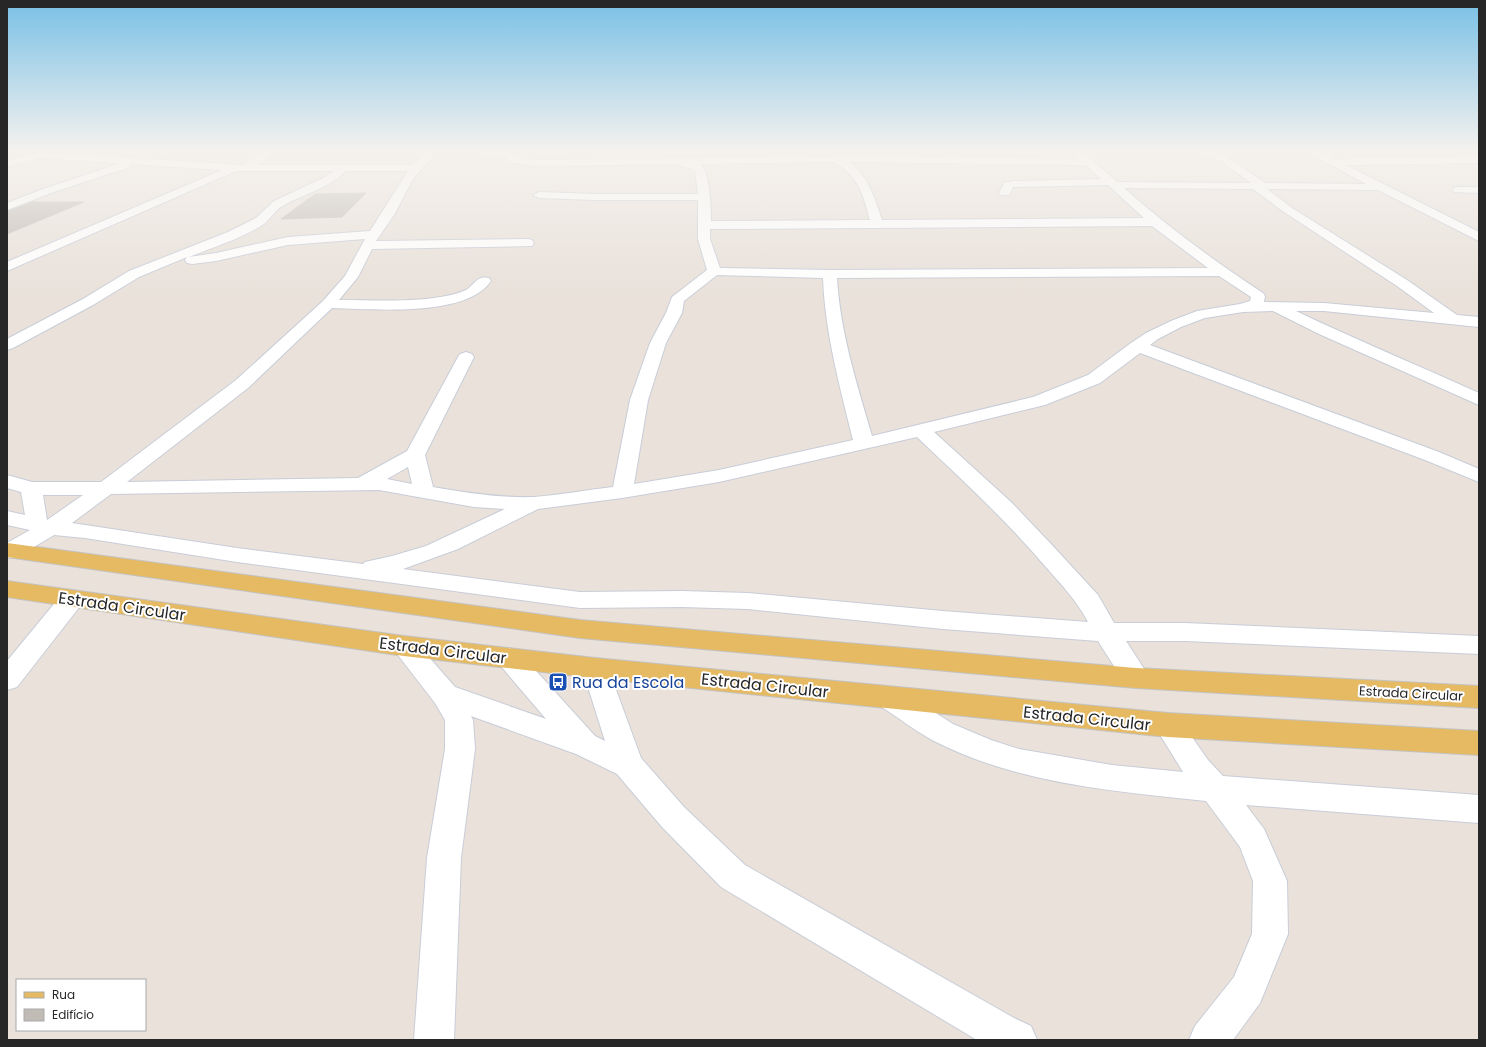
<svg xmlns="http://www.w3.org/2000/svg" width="1486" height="1047" font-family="Poppins,sans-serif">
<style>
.building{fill:#c1bbb6;stroke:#c4bdb4}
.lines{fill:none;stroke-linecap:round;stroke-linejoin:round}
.minor-casing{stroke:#c8cdd8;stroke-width:2}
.major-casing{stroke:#c3c3c3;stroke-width:2}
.minor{fill:#fff;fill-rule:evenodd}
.major{fill:#e5ba63;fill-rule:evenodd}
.labels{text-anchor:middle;stroke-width:4;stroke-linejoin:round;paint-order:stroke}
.street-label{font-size:13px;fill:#272727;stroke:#fff}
.near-street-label{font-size:16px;fill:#272727;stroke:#fff}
.near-transit-label{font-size:16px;fill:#164399;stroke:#fff;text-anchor:start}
</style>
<rect width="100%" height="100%" fill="#e9e1da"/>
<!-- building -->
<path class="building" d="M366 193 342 217 281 219 315 194Z
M33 202H84L7 234V211Z"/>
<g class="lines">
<defs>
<path id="minor" d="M50 149H55L57 151 55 153 243 165 269 149H280L278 151 257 165H413L429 149H439L413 179 394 215 376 241 528 239 532 240 534 243 532 246 372 249 358 277 339 300C376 300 415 303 451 295 456 294 461 292 466 290 474 285 477 275 489 278L491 281C466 318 372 309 332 308L248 388 127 482 358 478 407 451 458 357 460 354 466 352 472 354 474 357 425 455 433 487C467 493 500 498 534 497 560 495 586 490 613 487L630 400 650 343 666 313 672 297 707 270 698 239V200H596L539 198 533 195 539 192 596 194H698L695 170 676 164 533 166 509 162 504 154 450 152 447 151 445 149H504L510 150 516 157 533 160 881 156 1080 159 1074 153 1079 150 1082 151 1117 182 1251 183 1220 160 1194 151 1192 149H1205L1226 156 1265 183 1366 184 1305 151 1303 149H1315L1336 160 1351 158 1479 157V163L1346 165 1479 232V241L1378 190 1267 189 1292 208 1407 280 1457 315 1479 317V327L1324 311H1296C1356 340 1418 365 1479 393V405L1319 334 1273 311 1243 312 1205 318 1181 327 1158 339 1150 345 1439 452 1479 469V482L1425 460 1140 353 1100 383 1045 405 934 432 1011 502 1051 544 1098 595 1114 623H1185L1479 636V654L1185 641H1126L1150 678 1146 685 1136 688 1126 685 1098 641 943 629 748 609 682 607 580 608 237 562 85 538 54 535 19 556 11 558 7 557V543L30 530 7 525V511L25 515 21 492 7 488V475L32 482H101L236 380 323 301 345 276 365 239 288 245 216 261 192 264 187 263 185 260 187 257 139 277 93 305 13 348 7 350V339L83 299 129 271 228 232 256 218 274 201 323 178 334 171H236L7 271V262L222 170 130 164V167L51 193 7 210V203L43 189 121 163 39 158 7 167V161ZM834 162C859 176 863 195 870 220L711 221C711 208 710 171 700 164ZM849 162 1086 165 1101 179 1013 181 1004 183 999 193 1001 195H1009L1013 187 1108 185 1144 218 882 220C875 198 868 176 849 162ZM345 171H408L370 231 288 237 216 253 189 257C211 248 245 237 264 224 271 218 276 209 284 205 302 195 332 187 345 171ZM1124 188 1253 189 1284 212 1397 286 1434 313 1324 303 1264 302 1265 296 1263 293C1214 261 1168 227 1124 188ZM1152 226 1208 268 830 270 723 268H720L710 239V229ZM717 275 823 278C825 333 840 387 853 440L719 470 634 484 648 400 666 343 682 313 684 301ZM1219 276 1251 297 1250 301 1240 304 1197 311 1171 321 1146 333 1131 343 1088 375 1033 397 872 436C857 384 840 332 837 278ZM917 437C961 479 1006 520 1045 566 1061 584 1077 601 1088 622L943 611 748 593 682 591 580 592 403 569 458 549 538 509 622 498 719 482ZM408 467 412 484 387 479ZM379 490 474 507 505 509 426 546 392 556 365 562 363 564 237 548 72 523 111 494ZM43 495H83L47 520Z
M1458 187H1479V193L1454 192 1453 190 1454 188Z
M72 591 81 593 84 599 81 605 17 687 7 690V661L63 593Z
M404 636 413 639 455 687 546 719 500 665 496 658 500 651 509 648 518 651 595 736 605 741 582 668 586 661 595 658 604 661 608 668 641 758 684 807 745 865 1014 1018 1031 1026 1037 1040H977L721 887 662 827 617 774 576 754 471 716 473 720 475 749 461 858 454 1040H414L427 858 445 749V720L435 703 391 646 395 639Z
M890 687 900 690 953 724 991 740 1019 749 1112 765 1183 772 1154 725 1158 717 1168 713 1178 717 1208 760 1223 776 1479 795V823L1246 805 1264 829 1287 881 1288 934 1260 1003 1233 1040H1189L1195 1026 1234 977 1252 934 1253 881 1240 847 1206 801C1114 791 1018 784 934 741 915 731 898 717 880 706L876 698 880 690Z"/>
<path id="major" d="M7 543 580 620 1136 668 1479 686V708L1136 688 580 638 7 557Z
M7 581 404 636 595 658 1168 713 1479 731V755L1168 737 595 678 404 656 7 597Z"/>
</defs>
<!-- minor casing -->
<use href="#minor" class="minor-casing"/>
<!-- major casing -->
<use href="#major" class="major-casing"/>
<!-- minor -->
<use href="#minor" class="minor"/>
<!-- major -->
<use href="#major" class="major"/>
</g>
<!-- sky -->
<linearGradient id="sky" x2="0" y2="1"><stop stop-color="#79c0e6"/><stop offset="0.51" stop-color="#f5f2ee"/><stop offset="1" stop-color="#f5f2ee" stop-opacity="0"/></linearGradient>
<rect width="1486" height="295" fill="url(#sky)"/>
<!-- icons -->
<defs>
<symbol id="bus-square" viewBox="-11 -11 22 22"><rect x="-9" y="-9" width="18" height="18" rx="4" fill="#1a4fb4" stroke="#fff"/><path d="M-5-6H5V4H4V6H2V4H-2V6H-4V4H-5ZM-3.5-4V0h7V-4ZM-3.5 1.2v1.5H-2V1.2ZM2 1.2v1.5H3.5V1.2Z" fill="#fff"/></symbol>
</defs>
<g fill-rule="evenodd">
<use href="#bus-square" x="547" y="671" width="22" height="22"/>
</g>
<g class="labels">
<!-- street labels -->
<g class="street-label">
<text transform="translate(1411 693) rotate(3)" y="5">Estrada Circular</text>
</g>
<!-- near-street labels -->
<g class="near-street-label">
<text transform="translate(122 606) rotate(8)" y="6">Estrada Circular</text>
<text transform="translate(443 650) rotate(7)" y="6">Estrada Circular</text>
<text transform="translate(765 685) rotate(6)" y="6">Estrada Circular</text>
<text transform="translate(1087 718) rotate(6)" y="6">Estrada Circular</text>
</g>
<!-- near-transit labels -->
<g class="near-transit-label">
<text x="572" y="688">Rua da Escola</text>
</g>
</g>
<!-- border -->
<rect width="1486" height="1047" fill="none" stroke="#272727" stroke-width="16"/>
<!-- legend -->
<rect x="16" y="979" width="130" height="52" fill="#ffffff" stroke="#a9a9a9"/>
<rect x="24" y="992" width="20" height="6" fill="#e5ba63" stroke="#a9a9a9"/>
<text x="52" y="999" font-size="12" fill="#272727">Rua</text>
<rect x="24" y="1009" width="20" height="12" fill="#c1bbb6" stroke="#a9a9a9"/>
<text x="52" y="1019" font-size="12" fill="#272727">Edifício</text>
</svg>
